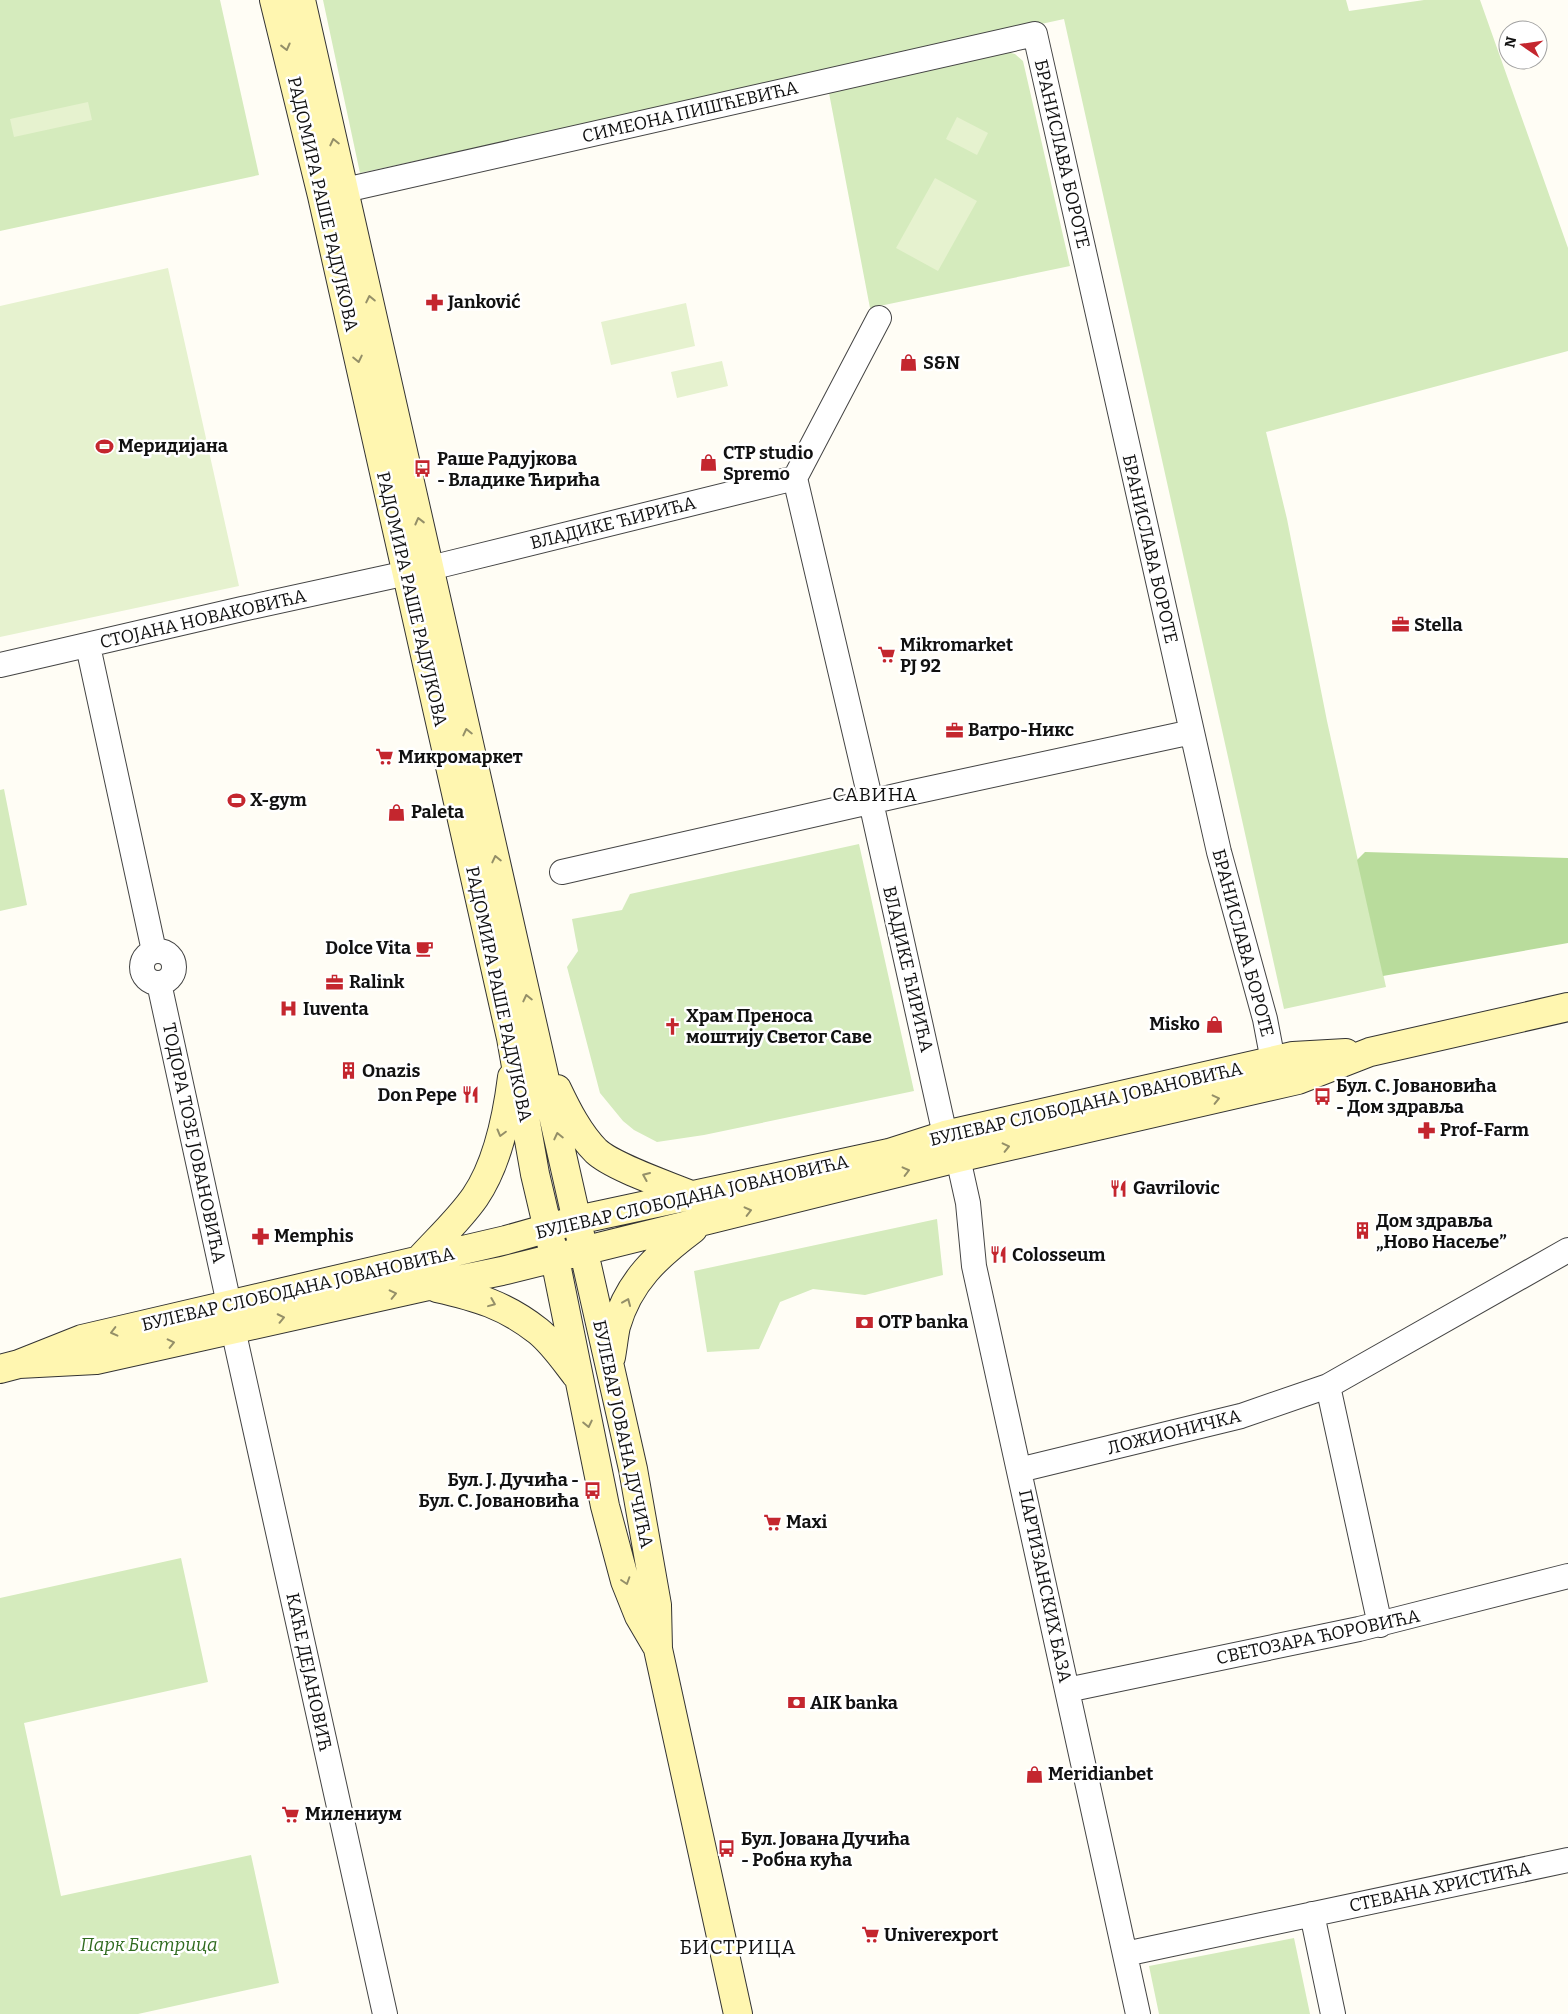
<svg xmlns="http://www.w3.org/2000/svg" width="1568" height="2014" font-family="Bitter,serif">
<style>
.green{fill:#d5ebbd}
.forest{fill:#b9dc9c}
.pitch{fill:#e6f2cf}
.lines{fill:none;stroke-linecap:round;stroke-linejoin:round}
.street-casing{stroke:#444;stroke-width:26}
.secondary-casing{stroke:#333;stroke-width:30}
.street{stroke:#fff;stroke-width:24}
.secondary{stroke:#fff6b0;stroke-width:28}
.oneway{stroke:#948f68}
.labels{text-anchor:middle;stroke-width:5;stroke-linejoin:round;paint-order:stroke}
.street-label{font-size:18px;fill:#111;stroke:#fff}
.poi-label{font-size:18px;font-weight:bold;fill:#111;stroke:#fff;text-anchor:start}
.park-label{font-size:18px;font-style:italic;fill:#2f6b1f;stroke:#fff}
.neighbourhood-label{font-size:19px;letter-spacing:1px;fill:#111;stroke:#fff}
.quarter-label{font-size:20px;letter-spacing:1px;fill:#111;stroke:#fff}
</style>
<rect width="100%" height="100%" fill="#fffdf5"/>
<!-- green -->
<path class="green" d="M0 0H220L259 175 0 231Z
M323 0H1346L1349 11 1424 0H1480L1568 248V351L1266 432 1287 519 1327 721 1386 987 1284 1009 1064 19 360 173Z
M1003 51 1015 54 1023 61 1070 266 870 308 829 93Z
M4 789 27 905 0 911V790Z
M859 844 914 1091 704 1135 657 1142 634 1130 623 1121 600 1093 567 967 578 951 572 919 622 910 630 894Z
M937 1219 943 1275 865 1295 813 1289 780 1302 759 1349 707 1352 694 1271Z
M181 1558 208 1682 24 1723 61 1896 251 1855 279 1983 138 2014H0V1598Z
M1294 1938 1310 2014H1159L1149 1966Z"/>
<!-- forest -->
<path class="forest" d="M1365 852 1568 858V943L1383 976 1357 860Z"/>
<!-- pitch -->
<path class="pitch" d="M88 102 92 120 14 137 10 119Z
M957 117 988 133 977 155 946 139Z
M935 178 977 201 938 271 896 248Z
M168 268 239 586 0 637V306Z
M686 303 695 346 611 365 601 322Z
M722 361 728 386 677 398 671 372Z"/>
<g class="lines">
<defs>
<path id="street" d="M345 190 1035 34 1219 852 1265 1019 1273 1061
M795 478 879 318
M88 646 154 951
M0 665 242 609 430 568 795 478 871 802 945 1135
M562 872 909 793 1192 732
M142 967a16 16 0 1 1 32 0a16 16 0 1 1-32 0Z
M159 983 229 1304
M958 1158 968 1203 974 1266 1138 2014
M233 1329 385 2014
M1328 1386 1380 1625
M1019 1470 1241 1416 1328 1386 1568 1250
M1067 1690 1359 1629 1568 1576
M1312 1914 1333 2014
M1125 1954 1568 1860"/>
<path id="secondary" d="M274 0 322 196 511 1038 535 1174 555 1259 605 1506 625 1581 639 1616 656 1645
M301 0 633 1469 657 1605 658 1649 738 2014
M557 1089C567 1110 579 1134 596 1151 613 1167 667 1185 691 1195
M419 1260C437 1240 459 1220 475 1197 498 1163 507 1117 512 1077
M437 1288C477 1297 505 1305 538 1331 553 1343 565 1361 576 1375
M611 1357C613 1346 614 1335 616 1326 629 1281 657 1256 693 1229
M19 1364 96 1360 428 1286 502 1271 958 1158 1298 1080 1370 1052 1568 1007
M0 1369 19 1364 82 1339 506 1240 577 1220 889 1153 945 1135 1293 1056 1346 1053"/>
</defs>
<!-- street casing -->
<use href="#street" class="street-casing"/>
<!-- secondary casing -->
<use href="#secondary" class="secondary-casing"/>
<!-- street -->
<use href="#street" class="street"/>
<!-- secondary -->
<use href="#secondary" class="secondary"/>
</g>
<!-- one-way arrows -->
<defs><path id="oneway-chevron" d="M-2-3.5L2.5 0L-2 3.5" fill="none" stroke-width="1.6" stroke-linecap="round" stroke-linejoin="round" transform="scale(1.25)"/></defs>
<g class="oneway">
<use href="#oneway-chevron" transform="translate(286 47) rotate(76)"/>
<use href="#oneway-chevron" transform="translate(334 142) rotate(-103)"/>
<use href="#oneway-chevron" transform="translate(370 299) rotate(-102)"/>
<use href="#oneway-chevron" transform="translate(358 359) rotate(78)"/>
<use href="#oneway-chevron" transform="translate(419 521) rotate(-104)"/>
<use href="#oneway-chevron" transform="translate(467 732) rotate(-103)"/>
<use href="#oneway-chevron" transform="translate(496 859) rotate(-103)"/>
<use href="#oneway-chevron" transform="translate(527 998) rotate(-103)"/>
<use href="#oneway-chevron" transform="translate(1216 1099) rotate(-13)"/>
<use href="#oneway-chevron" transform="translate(501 1133) rotate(105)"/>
<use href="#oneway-chevron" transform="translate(558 1136) rotate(-103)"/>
<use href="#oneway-chevron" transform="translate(1006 1147) rotate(-13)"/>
<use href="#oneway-chevron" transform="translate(906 1171) rotate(-14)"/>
<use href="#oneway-chevron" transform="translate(646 1176) rotate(-157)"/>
<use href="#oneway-chevron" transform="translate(748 1211) rotate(-14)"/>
<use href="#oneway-chevron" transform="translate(393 1294) rotate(-13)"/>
<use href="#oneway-chevron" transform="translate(627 1302) rotate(-67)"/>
<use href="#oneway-chevron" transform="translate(492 1303) rotate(22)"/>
<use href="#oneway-chevron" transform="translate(281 1318) rotate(-12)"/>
<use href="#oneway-chevron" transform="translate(114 1332) rotate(166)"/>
<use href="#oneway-chevron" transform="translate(171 1343) rotate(-13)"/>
<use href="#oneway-chevron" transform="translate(588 1424) rotate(78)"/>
<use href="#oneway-chevron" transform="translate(626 1581) rotate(72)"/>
</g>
<!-- icons -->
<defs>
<symbol id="pharmacy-bare" viewBox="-9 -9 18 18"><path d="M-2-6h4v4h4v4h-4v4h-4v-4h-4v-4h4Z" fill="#c4262e" stroke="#fff" stroke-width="2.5" paint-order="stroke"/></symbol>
<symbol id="shop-bare" viewBox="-9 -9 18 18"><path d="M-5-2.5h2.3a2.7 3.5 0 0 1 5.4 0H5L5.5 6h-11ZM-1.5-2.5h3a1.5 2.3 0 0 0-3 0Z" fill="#c4262e" stroke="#fff" stroke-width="2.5" paint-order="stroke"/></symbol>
<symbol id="stadium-bare" viewBox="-9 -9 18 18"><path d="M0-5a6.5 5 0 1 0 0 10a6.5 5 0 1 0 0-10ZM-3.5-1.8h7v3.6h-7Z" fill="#c4262e" stroke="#fff" stroke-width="2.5" paint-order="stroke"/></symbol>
<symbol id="bus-bare" viewBox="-9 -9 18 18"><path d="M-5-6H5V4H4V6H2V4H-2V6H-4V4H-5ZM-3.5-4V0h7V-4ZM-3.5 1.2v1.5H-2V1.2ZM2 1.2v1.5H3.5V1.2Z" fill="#c4262e" stroke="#fff" stroke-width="2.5" paint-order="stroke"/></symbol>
<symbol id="office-bare" viewBox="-9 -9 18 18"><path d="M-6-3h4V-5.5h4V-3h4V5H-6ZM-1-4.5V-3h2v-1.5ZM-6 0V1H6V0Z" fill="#c4262e" stroke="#fff" stroke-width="2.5" paint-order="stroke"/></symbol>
<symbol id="supermarket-bare" viewBox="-9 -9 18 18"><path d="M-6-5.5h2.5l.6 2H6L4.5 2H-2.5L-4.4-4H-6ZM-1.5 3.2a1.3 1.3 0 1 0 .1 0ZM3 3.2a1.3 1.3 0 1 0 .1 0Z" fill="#c4262e" stroke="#fff" stroke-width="2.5" paint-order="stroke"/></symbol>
<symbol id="cafe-bare" viewBox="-9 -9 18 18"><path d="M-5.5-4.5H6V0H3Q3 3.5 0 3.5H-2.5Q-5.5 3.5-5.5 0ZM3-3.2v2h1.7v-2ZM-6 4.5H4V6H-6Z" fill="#c4262e" stroke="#fff" stroke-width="2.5" paint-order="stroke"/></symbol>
<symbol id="hospital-bare" viewBox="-9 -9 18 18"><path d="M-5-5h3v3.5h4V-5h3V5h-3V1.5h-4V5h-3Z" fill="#c4262e" stroke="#fff" stroke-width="2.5" paint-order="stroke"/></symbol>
<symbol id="church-bare" viewBox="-9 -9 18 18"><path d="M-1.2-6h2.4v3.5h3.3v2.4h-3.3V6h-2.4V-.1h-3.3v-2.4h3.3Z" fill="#c4262e" stroke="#fff" stroke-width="2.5" paint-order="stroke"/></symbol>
<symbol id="building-bare" viewBox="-9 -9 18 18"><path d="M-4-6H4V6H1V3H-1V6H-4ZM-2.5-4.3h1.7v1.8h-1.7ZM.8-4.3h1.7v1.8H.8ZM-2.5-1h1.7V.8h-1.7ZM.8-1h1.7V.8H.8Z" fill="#c4262e" stroke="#fff" stroke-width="2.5" paint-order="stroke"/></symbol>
<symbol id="restaurant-bare" viewBox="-9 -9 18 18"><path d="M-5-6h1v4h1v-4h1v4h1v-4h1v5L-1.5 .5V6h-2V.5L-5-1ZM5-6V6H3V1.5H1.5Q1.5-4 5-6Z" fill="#c4262e" stroke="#fff" stroke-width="2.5" paint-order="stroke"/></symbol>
<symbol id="bank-bare" viewBox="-9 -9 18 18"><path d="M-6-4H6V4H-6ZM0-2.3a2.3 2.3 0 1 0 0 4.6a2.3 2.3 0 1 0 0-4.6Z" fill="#c4262e" stroke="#fff" stroke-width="2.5" paint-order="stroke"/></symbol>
</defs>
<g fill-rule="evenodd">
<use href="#pharmacy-bare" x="422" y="290" width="25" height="25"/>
<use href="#shop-bare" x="896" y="350" width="25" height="25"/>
<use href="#stadium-bare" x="92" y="434" width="25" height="25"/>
<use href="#shop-bare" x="696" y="450" width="25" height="25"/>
<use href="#bus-bare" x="410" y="456" width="25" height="25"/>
<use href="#office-bare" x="1388" y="612" width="25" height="25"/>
<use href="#supermarket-bare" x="874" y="642" width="25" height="25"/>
<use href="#office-bare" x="942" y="718" width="25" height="25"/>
<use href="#supermarket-bare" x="372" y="744" width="25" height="25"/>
<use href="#stadium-bare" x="224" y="788" width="25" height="25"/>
<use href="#shop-bare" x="384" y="800" width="25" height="25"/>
<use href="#cafe-bare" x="412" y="936" width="25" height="25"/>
<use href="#office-bare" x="322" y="970" width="25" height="25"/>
<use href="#hospital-bare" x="276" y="996" width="25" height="25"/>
<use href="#shop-bare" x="1202" y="1012" width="25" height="25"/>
<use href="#church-bare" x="660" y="1014" width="25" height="25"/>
<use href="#building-bare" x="336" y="1058" width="25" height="25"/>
<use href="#restaurant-bare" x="458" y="1082" width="25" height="25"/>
<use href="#bus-bare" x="1310" y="1084" width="25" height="25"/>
<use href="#pharmacy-bare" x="1414" y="1118" width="25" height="25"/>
<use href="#restaurant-bare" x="1106" y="1176" width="25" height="25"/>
<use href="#building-bare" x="1350" y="1218" width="25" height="25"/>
<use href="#pharmacy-bare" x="248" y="1224" width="25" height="25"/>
<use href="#restaurant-bare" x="986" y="1242" width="25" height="25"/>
<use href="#bank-bare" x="852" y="1310" width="25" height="25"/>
<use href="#bus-bare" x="580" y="1478" width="25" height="25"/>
<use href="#supermarket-bare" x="760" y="1510" width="25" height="25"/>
<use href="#bank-bare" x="784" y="1690" width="25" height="25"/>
<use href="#shop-bare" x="1022" y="1762" width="25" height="25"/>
<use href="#supermarket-bare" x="278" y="1802" width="25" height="25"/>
<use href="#bus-bare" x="714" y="1836" width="25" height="25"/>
<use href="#supermarket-bare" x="858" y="1922" width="25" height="25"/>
</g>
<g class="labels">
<!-- street labels -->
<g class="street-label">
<text transform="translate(690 112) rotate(-13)" y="6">СИМЕОНА ПИШЋЕВИЋА</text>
<text transform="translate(1062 154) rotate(77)" y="6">БРАНИСЛАВА БОРОТЕ</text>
<text transform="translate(323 204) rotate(77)" y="6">РАДОМИРА РАШЕ РАДУЈКОВА</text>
<text transform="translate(613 523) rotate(-14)" y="6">ВЛАДИКЕ ЋИРИЋА</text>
<text transform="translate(1150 549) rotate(77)" y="6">БРАНИСЛАВА БОРОТЕ</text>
<text transform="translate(412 599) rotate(77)" y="6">РАДОМИРА РАШЕ РАДУЈКОВА</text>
<text transform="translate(203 619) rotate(-13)" y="6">СТОЈАНА НОВАКОВИЋА</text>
<text transform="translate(1243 943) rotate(75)" y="6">БРАНИСЛАВА БОРОТЕ</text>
<text transform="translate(908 969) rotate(77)" y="6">ВЛАДИКЕ ЋИРИЋА</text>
<text transform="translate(499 994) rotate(78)" y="6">РАДОМИРА РАШЕ РАДУЈКОВА</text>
<text transform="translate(1086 1104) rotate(-13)" y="6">БУЛЕВАР СЛОБОДАНА ЈОВАНОВИЋА</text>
<text transform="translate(194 1143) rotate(78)" y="6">ТОДОРА ТОЗЕ ЈОВАНОВИЋА</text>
<text transform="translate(692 1197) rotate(-13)" y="6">БУЛЕВАР СЛОБОДАНА ЈОВАНОВИЋА</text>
<text transform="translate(298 1289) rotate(-13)" y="6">БУЛЕВАР СЛОБОДАНА ЈОВАНОВИЋА</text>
<text transform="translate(1174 1432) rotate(-14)" y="6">ЛОЖИОНИЧКА</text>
<text transform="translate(623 1434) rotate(78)" y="6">БУЛЕВАР ЈОВАНА ДУЧИЋА</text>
<text transform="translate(1045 1586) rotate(78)" y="6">ПАРТИЗАНСКИХ БАЗА</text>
<text transform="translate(1318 1637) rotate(-12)" y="6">СВЕТОЗАРА ЋОРОВИЋА</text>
<text transform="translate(309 1672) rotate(78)" y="6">КАЋЕ ДЕЈАНОВИЋ</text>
<text transform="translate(1440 1887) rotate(-12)" y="6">СТЕВАНА ХРИСТИЋА</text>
</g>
<!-- poi labels -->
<g class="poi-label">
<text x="448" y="308">Janković</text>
<text x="923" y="369">S&amp;N</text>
<text x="118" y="452">Меридијана</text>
<text x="723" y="459">CTP studio<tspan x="723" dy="21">Spremo</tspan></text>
<text x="437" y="465">Раше Радујкова<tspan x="437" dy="21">- Владике Ћирића</tspan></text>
<text x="1414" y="631">Stella</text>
<text x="900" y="651">Mikromarket<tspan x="900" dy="21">PJ 92</tspan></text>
<text x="968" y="736">Ватро-Никс</text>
<text x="398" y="763">Микромаркет</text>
<text x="250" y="806">X-gym</text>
<text x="411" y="818">Paleta</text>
<text x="411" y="954" text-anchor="end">Dolce Vita</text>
<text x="349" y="988">Ralink</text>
<text x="303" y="1015">Iuventa</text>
<text x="686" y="1022">Храм Преноса<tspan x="686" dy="21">моштију Светог Саве</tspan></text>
<text x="1200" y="1030" text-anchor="end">Misko</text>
<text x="362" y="1077">Onazis</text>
<text x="1336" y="1092">Бул. С. Јовановића<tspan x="1336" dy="21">- Дом здравља</tspan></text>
<text x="457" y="1101" text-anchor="end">Don Pepe</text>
<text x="1440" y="1136">Prof-Farm</text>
<text x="1133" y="1194">Gavrilovic</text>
<text x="1376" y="1227">Дом здравља<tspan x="1376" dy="21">„Ново Насеље”</tspan></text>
<text x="274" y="1242">Memphis</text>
<text x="1012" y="1261">Colosseum</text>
<text x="878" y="1328">OTP banka</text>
<text x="579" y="1486" text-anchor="end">Бул. Ј. Дучића -<tspan x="579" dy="21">Бул. С. Јовановића</tspan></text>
<text x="786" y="1528">Maxi</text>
<text x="810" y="1709">AIK banka</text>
<text x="1048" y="1780">Meridianbet</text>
<text x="305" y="1820">Милениум</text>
<text x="741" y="1845">Бул. Јована Дучића<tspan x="741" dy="21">- Робна кућа</tspan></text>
<text x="884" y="1941">Univerexport</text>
</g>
<!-- park labels -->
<g class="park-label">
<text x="149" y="1951">Парк Бистрица</text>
</g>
<!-- neighbourhood labels -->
<g class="neighbourhood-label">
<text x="875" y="801">САВИНА</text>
</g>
<!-- quarter labels -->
<g class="quarter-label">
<text x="738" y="1954">БИСТРИЦА</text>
</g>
</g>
<!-- north arrow -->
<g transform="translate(1523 45) rotate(283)"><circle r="24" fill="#ffffff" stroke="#a0a0a0"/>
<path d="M0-4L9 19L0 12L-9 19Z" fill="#c4262e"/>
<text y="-8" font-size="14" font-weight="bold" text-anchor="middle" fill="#111111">N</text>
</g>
</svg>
